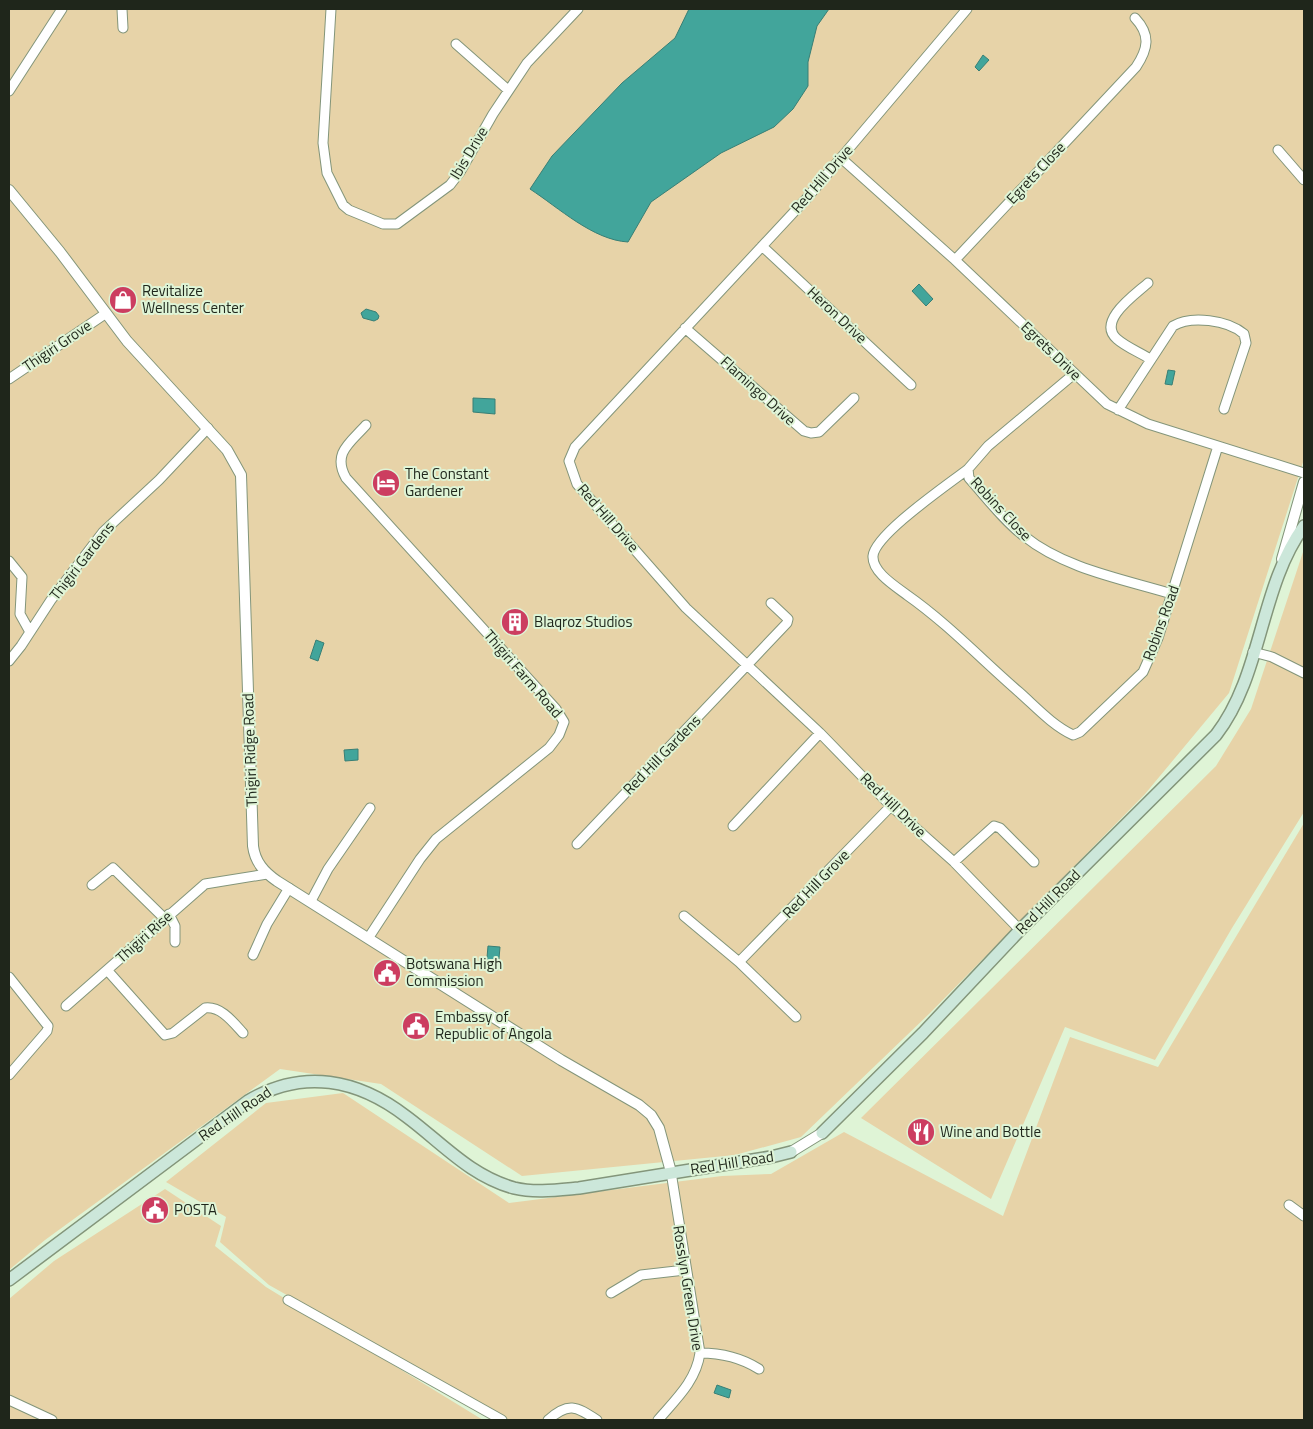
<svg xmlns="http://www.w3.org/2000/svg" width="1313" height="1429" font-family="'Titillium Web',sans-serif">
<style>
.green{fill:#e7d3a8}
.water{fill:#42a59b;stroke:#387f75}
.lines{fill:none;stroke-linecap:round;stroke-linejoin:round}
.minor-casing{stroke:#83957a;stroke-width:11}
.tertiary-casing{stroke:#83957a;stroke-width:12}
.secondary-casing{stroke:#83957a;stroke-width:14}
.minor{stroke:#fff;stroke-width:9}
.tertiary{stroke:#fff;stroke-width:10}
.secondary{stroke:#cce7da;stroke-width:11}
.labels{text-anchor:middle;stroke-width:4;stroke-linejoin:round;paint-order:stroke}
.street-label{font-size:15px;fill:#1f261b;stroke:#dff4d6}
.poi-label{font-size:15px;fill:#1f261b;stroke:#dff4d6;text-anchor:start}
</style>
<rect width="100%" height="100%" fill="#dff4d6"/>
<!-- green -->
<path class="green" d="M9 9H1304V459L1229 693 1145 794 930 1013 801 1137 735 1155 522 1176 381 1084 280 1069 45 1240 9 1270Z
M1304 549V812L1232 928 1155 1060 1065 1027 991 1199 861 1118 1216 766 1251 709Z
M1304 823V1420H494L324 1316 269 1285 220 1242 226 1217 166 1182 266 1103 343 1093 509 1203 722 1176 771 1174 844 1132 1003 1216 1070 1037 1158 1067Z
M165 1189 221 1226 215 1246 266 1287 483 1420H9V1299L54 1261Z"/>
<!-- water -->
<path class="water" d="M689 9H829L817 26 808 62V86L793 109 774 127 721 153 651 202 628 242C593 240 559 208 530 189L552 156 622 83 675 38Z
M983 55 989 60 979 71 975 67Z
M919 284 933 299 926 306 912 291Z
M366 309 376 312 379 316 378 319 374 321 363 318 361 313Z
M1168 370 1175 371 1172 385 1165 384Z
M473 398 495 399V414L473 412Z
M316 640 324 643 318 661 310 658Z
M358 749V760L345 761 344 750Z
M488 946 500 947 498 970 486 969Z
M717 1385 731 1390 729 1398 714 1393Z"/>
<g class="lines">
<defs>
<path id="minor" d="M122 9 123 28
M331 9 323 143 327 173 343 205 349 210 383 224H397L450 185 460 172 493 114 527 63 578 9
M967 9 807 198 575 447 569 461 577 484 686 608 820 733 891 806 954 862 1020 930
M456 44 508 90
M9 91 62 9
M1278 150 1304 180
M841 158 955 260 1107 404 1148 424 1304 473
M762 246 911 385
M955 260 1136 67C1148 49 1151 35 1135 18
M1148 283C1136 294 1096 321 1117 339 1126 347 1139 352 1150 359
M685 328 804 431 811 433 819 432 854 398
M1074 374 988 446 968 469 969 478C986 497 1004 521 1024 536 1065 569 1123 579 1172 594
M9 379 105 314
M1118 410 1173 326C1191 315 1228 320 1244 334L1246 343 1224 409
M366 425C350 443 332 453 346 478L556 709 564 722 559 735 549 748 436 839 420 859 369 937
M968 469C949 484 875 534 873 556 872 572 895 586 907 595 947 623 982 660 1019 692 1036 707 1052 725 1073 735L1080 732 1143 672 1158 638 1218 446
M9 561 22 577 20 614 30 632
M1253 652 1272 657 1304 673
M9 661 21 646 51 600 103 532 159 480 208 428
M733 826 820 733
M577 844 787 623 788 619 771 603
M954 862 994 826 1000 828 1034 862
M92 885 113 868 164 918
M311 901 328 869 370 808
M169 914 175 926V942
M684 916 739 962 796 1017
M253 955 267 924 289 888
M739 962 891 806
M9 977 48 1026 47 1031 9 1075
M66 1006 107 970
M243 1033C233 1022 221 1006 205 1008L173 1033 165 1035 107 970 205 884 267 874
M1289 1205 1304 1216
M611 1293 641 1275 685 1270
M288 1300 502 1420
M700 1353C722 1353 740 1357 759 1369
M9 1400 52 1420
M548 1420C568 1402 576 1406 597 1420
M658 1420C676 1399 696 1381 700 1353L671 1172"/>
<path id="tertiary" d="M9 190 60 252 127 341 227 450 241 475 253 846C255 862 264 872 277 881L561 1060 639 1105 651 1115 659 1128 671 1172
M1282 559 1304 482
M791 1152 822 1133"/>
<path id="secondary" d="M822 1133 923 1033 1020 930 1216 735C1263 674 1259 588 1304 526
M9 1280 248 1101C303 1068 358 1079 407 1117 442 1143 470 1176 514 1188 535 1193 557 1190 579 1188L771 1157 791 1152"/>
</defs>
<!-- minor casing -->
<use href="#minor" class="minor-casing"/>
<!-- tertiary casing -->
<use href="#tertiary" class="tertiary-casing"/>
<!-- secondary casing -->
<use href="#secondary" class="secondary-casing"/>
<!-- minor -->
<use href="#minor" class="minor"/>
<!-- tertiary -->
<use href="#tertiary" class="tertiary"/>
<!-- secondary -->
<use href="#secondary" class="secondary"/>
</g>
<!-- icons -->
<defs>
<symbol id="shop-disc" viewBox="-11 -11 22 22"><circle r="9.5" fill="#cc3d60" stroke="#dff4d6"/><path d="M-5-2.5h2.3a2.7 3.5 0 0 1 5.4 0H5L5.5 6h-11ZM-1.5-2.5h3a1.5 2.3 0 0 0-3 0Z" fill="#fff"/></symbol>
<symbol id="hotel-disc" viewBox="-11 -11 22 22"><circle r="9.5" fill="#cc3d60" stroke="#dff4d6"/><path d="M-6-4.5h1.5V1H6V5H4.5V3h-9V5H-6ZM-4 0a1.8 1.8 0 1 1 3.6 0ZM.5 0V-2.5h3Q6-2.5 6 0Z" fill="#fff"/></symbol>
<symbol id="building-disc" viewBox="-11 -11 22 22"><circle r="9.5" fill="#cc3d60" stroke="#dff4d6"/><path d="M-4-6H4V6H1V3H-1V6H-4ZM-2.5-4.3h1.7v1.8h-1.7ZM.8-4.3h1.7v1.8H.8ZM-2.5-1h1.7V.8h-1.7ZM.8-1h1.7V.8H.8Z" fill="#fff"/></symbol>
<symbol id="civic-disc" viewBox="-11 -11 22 22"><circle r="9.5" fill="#cc3d60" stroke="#dff4d6"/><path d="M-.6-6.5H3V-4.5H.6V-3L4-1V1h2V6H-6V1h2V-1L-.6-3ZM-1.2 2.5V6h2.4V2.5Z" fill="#fff"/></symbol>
<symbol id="restaurant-disc" viewBox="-11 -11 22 22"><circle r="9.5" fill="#cc3d60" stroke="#dff4d6"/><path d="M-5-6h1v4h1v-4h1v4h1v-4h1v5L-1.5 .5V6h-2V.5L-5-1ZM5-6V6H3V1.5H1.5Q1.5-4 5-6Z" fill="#fff"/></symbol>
</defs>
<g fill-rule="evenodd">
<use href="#shop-disc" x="107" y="284" width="32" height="32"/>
<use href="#hotel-disc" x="370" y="467" width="32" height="32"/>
<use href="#building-disc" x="499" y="606" width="32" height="32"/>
<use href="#civic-disc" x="371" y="957" width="32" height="32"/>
<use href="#civic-disc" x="400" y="1010" width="32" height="32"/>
<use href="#restaurant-disc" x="905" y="1116" width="32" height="32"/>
<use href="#civic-disc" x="139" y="1194" width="32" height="32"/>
</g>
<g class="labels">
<!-- street labels -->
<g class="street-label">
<text transform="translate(469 153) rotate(-59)" y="5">Ibis Drive</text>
<text transform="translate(1036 173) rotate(-47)" y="5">Egrets Close</text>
<text transform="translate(822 179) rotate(-49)" y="5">Red Hill Drive</text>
<text transform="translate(837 315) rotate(43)" y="5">Heron Drive</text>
<text transform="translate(57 346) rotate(-34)" y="5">Thigiri Grove</text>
<text transform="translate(1051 351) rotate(44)" y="5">Egrets Drive</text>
<text transform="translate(758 391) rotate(42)" y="5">Flamingo Drive</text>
<text transform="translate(1001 509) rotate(47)" y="5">Robins Close</text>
<text transform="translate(608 518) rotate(49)" y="5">Red Hill Drive</text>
<text transform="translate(82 561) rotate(-52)" y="5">Thigiri Gardens</text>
<text transform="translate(1161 623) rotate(-70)" y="5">Robins Road</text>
<text transform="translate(523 674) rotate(49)" y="5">Thigiri Farm Road</text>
<text transform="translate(250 750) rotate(-92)" y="5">Thigiri Ridge Road</text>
<text transform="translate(662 755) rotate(-46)" y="5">Red Hill Gardens</text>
<text transform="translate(893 805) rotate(44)" y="5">Red Hill Drive</text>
<text transform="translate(816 884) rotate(-46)" y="5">Red Hill Grove</text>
<text transform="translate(1048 902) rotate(-45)" y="5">Red Hill Road</text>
<text transform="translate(144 937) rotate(-42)" y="5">Thigiri Rise</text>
<text transform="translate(235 1114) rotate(-34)" y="5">Red Hill Road</text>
<text transform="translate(732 1163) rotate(-9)" y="5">Red Hill Road</text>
<text transform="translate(688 1288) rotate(81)" y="5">Rosslyn Green Drive</text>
</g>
<!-- poi labels -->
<g class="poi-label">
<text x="142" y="296">Revitalize<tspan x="142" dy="17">Wellness Center</tspan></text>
<text x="405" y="479">The Constant<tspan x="405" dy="17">Gardener</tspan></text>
<text x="534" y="627">Blaqroz Studios</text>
<text x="406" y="969">Botswana High<tspan x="406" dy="17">Commission</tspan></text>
<text x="435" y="1022">Embassy of<tspan x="435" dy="17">Republic of Angola</tspan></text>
<text x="940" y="1137">Wine and Bottle</text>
<text x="174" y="1215">POSTA</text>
</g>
</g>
<!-- border -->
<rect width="1313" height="1429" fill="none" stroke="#1f261b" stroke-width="20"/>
</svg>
